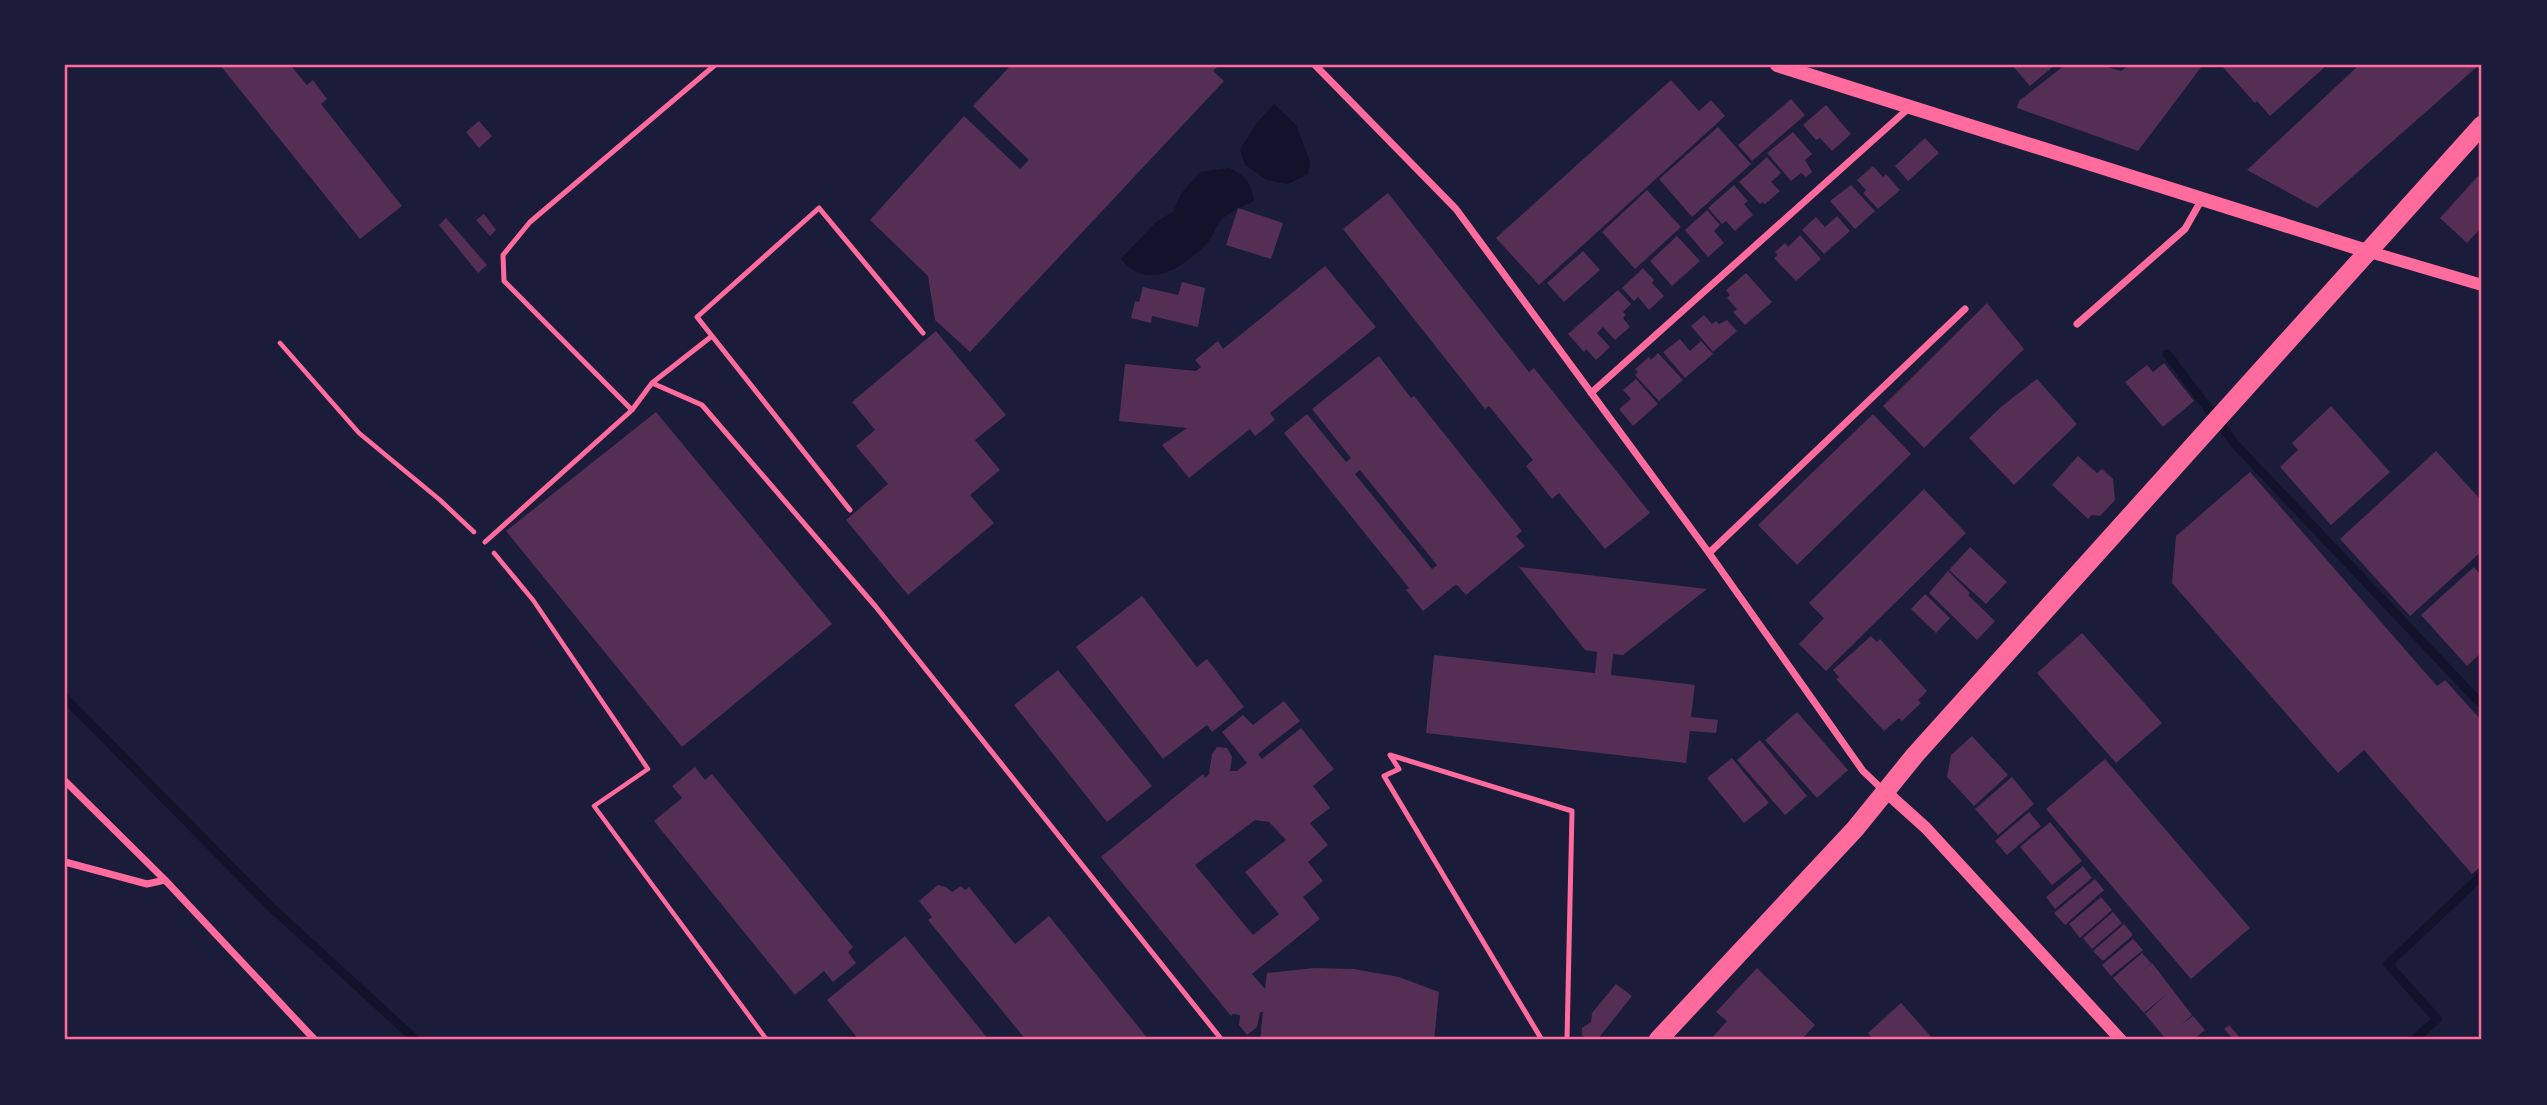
<svg xmlns="http://www.w3.org/2000/svg" width="2547" height="1105" font-family="Signika,sans-serif">
<style>
.water{fill:#12122b}
.lines{fill:none;stroke-linecap:round;stroke-linejoin:round}
.stream{stroke:#12122b;stroke-width:9}
.building{fill:#542f53;fill-rule:evenodd}
.path{stroke:#ff6b9d;stroke-width:4.5}
.service{stroke:#ff6b9d;stroke-width:5}
.minor{stroke:#ff6b9d;stroke-width:7}
.tertiary{stroke:#ff6b9d;stroke-width:12}
.secondary{stroke:#ff6b9d;stroke-width:14}
.trunk{stroke:#ff6b9d;stroke-width:19}
.neatline{fill:none;stroke:#ff6b9d;stroke-width:2.5}
</style>
<rect width="100%" height="100%" fill="#1b1b3a"/>
<!-- water -->
<path class="water" d="M1274 104 1296 125 1310 162 1308 174 1288 184 1267 180 1245 165 1240 150 1256 124Z
M1229 168C1245 175 1252 184 1254 201 1243 206 1230 211 1221 220 1215 227 1213 237 1207 243 1183 268 1148 292 1121 259L1156 222 1173 212 1181 194 1200 172Z"/>
<g class="lines">
<!-- stream -->
<path class="stream" d="M2167 354 2235 444 2482 705
M65 698 270 906 416 1040
M2414 1040 2437 1019 2388 964 2482 875"/>
</g>
<!-- building -->
<path class="building" d="M220 65H290L307 85 313 80 327 99 321 104 402 206 360 239Z
M1011 65H1219L1213 71 1224 81 970 352 935 320 928 276 870 220 964 116 1020 169 1029 160 973 106Z
M2012 65H2055L2030 86Z
M2065 65H2100L2121 71 2129 65 2202 66 2138 151 2017 108 2019 101Z
M2221 65H2327L2270 116 2257 101 2255 103Z
M2359 65H2479L2317 208 2247 170Z
M1671 80 1699 111 1711 100 1725 116 1539 285 1496 238Z
M1791 99 1805 115 1752 161 1738 145Z
M1826 105 1851 134 1832 151 1820 138 1816 140 1803 125Z
M479 121 492 136 479 148 466 132Z
M1718 127 1751 164 1692 217 1659 179Z
M1793 132 1812 154 1805 160 1812 172 1806 177 1801 173 1791 181 1767 153Z
M1925 138 1939 153 1908 181 1895 166Z
M1767 157 1781 173 1771 182 1780 191 1765 204 1762 202 1760 204 1739 182Z
M1873 166 1883 177 1886 174 1900 190 1878 209 1863 193 1866 190 1857 180Z
M2478 176 2482 180V227L2467 243 2440 218Z
M1734 185 1748 201 1744 204 1753 215 1735 231 1726 221 1722 224 1708 208Z
M1851 185 1875 211 1855 229 1830 201Z
M1647 190 1681 227 1635 269 1602 232Z
M1388 193 1529 372 1534 368 1650 513 1605 549 1559 493 1552 499 1526 466 1533 460 1489 406 1485 409 1343 229Z
M1238 208 1283 223 1271 259 1226 245Z
M1707 210 1720 225 1714 231 1724 243 1708 257 1685 230Z
M484 214 496 230 490 236 476 220Z
M1837 216 1850 231 1824 254 1802 230 1816 217 1825 227Z
M446 218 487 265 478 273 439 225Z
M1800 235 1821 259 1796 281 1774 258 1778 255 1775 252 1785 243 1788 247Z
M1677 236 1700 261 1672 286 1650 261Z
M1583 251 1600 270 1564 302 1547 283Z
M1325 266 1376 327 1270 413 1275 420 1255 436 1250 429 1189 478 1162 445 1187 428 1119 421 1125 364 1196 371 1201 367 1195 360 1218 341 1223 349Z
M1643 268 1654 280 1652 283 1664 296 1649 310 1638 297 1634 301 1622 288Z
M1746 273 1772 302 1745 325 1733 312 1737 309 1727 298 1730 295 1726 290Z
M1182 282 1205 288 1198 327 1152 316 1151 323 1131 318 1135 301 1139 302 1143 287 1178 295Z
M1618 290 1631 304 1623 312 1626 315 1623 318 1630 327 1615 340 1603 327 1597 333 1610 347 1596 360 1586 349 1584 352 1568 334Z
M1987 303 2024 349 1924 448 1883 406Z
M1704 315 1712 324 1716 321 1719 324 1727 320 1737 331 1713 352 1691 326Z
M936 331 1006 415 975 440 1000 470 970 495 994 523 908 595 846 520 888 484 856 446 875 430 852 402Z
M1680 339 1690 351 1701 341 1713 354 1685 378 1663 352Z
M1658 353 1683 380 1659 401 1635 375 1638 372 1635 369 1649 357 1651 360Z
M1379 356 1411 398 1414 396 1522 531 1516 536 1525 546 1466 595 1457 585 1454 586 1423 611 1406 590 1409 588 1284 433 1307 414 1346 462 1351 458 1312 409ZM1360 470 1437 565 1432 569 1355 474Z
M2164 363 2194 401 2163 427 2125 382 2147 365 2153 372Z
M1636 379 1658 404 1633 426 1619 409 1631 399 1623 390Z
M2037 379 2077 424 2014 485 1969 438 2002 406Z
M2331 406 2390 472 2331 525 2280 467 2298 450 2292 443Z
M656 412 832 624 682 747 506 531Z
M1873 414 1911 454 1797 565 1758 525Z
M2436 451 2482 501V551L2410 616 2340 539Z
M2078 456 2097 473 2102 469 2113 479 2115 500 2100 516 2092 515 2088 519 2052 485Z
M2250 472 2437 686 2445 680 2482 721V865L2472 874 2364 750 2338 773 2172 583 2176 536Z
M1924 489 1966 533 1826 671 1799 644 1824 618 1809 603Z
M1970 547 2007 582 1986 604 1949 570Z
M1519 567 1707 589 1623 655 1613 654 1611 675 1695 685 1691 717 1718 720 1716 733 1690 731 1686 763 1426 733 1434 655 1595 673 1597 652 1585 650Z
M2474 567 2482 577V652L2467 666 2421 615Z
M1948 571 1970 593 1968 595 1995 621 1977 640 1929 593Z
M1925 594 1950 618 1936 633 1911 609Z
M1142 596 1197 667 1207 659 1244 707 1212 732 1207 725 1163 759 1076 647Z
M2082 633 2162 723 2116 763 2037 673Z
M1871 636 1877 642 1880 639 1927 691 1918 700 1921 703 1902 721 1899 718 1884 731 1836 679 1839 677 1833 670Z
M1058 670 1152 786 1107 822 1014 705Z
M1284 701 1300 721 1258 754 1262 759 1301 728 1334 769 1313 786 1330 808 1310 823 1328 845 1308 862 1323 881 1303 897 1320 919 1252 974 1265 989 1267 973 1314 968 1354 969 1399 977 1439 992 1434 1040H1260L1263 1012H1260L1257 1027 1247 1035 1239 1025 1240 1015 1233 1014 1231 1016 1101 857 1203 774 1205 778 1209 774 1212 754 1217 747 1227 748 1232 757 1230 771H1237L1247 763 1222 732 1243 715 1253 725ZM1255 820 1269 822 1286 840 1245 872 1279 914 1253 935 1195 865Z
M1797 712 1848 770 1817 798 1765 740Z
M1972 736 2008 775 1974 806 1947 777 1951 755Z
M1760 740 1807 796 1785 815 1737 760Z
M1732 758 1769 803 1744 823 1707 778Z
M2105 759 2250 928 2191 979 2046 809Z
M695 767 705 780 712 774 853 947 848 952 856 963 833 982 824 971 795 995 654 821 682 798 672 786Z
M2012 777 2034 804 1998 835 1975 809Z
M2029 812 2041 826 2007 855 1995 841Z
M2050 822 2082 861 2052 885 2020 847Z
M2083 866 2092 878 2055 909 2046 897Z
M2095 879 2104 890 2065 925 2054 913Z
M938 885 946 887 952 892 961 886 965 890 969 887 1015 944 1049 916 1149 1040H1026L928 920 932 917 919 901Z
M2101 897 2112 910 2080 938 2069 924Z
M2113 912 2122 923 2092 949 2083 938Z
M2124 924 2133 935 2103 961 2093 951Z
M905 936 989 1040H859L827 1000Z
M2133 939 2143 950 2111 976 2102 965Z
M2142 953 2151 963 2142 971 2152 963 2192 1015 2182 1024 2193 1016 2205 1030 2193 1040H2164L2166 1039 2145 1014 2168 993 2144 1013 2113 978Z
M1757 968 1815 1025 1801 1040H1710L1727 1021 1716 1012Z
M1616 984 1632 996 1597 1040H1587L1582 1035V1028L1591 1022 1592 1013Z
M1901 1003 1934 1040H1874L1868 1033Z
M2229 1025 2242 1040H2234L2224 1029Z"/>
<g class="lines">
<!-- path -->
<path class="path" d="M280 343 359 433 440 500 474 532
M494 553 533 600 648 769 594 806 767 1040"/>
<!-- service -->
<path class="service" d="M715 65 530 222 503 255 504 281 632 410 652 383 702 405 876 607 1222 1040
M712 336 697 317 819 208 923 333
M652 383 712 336 850 510
M485 542 632 410
M1542 1040 1384 776 1399 769 1390 755 1572 811 1567 1040"/>
<!-- minor -->
<path class="minor" d="M1315 65 1456 209 1709 553 1863 771 1883 790
M2077 324 2185 229 2202 199
M1591 393 1910 107
M1709 553 1965 309
M65 781 165 880 315 1040
M65 862 147 884 165 880"/>
<!-- tertiary -->
<path class="tertiary" d="M2370 252 2482 285
M1886 792 1926 828 2121 1040"/>
<!-- secondary -->
<path class="secondary" d="M1777 65 2370 252"/>
<!-- trunk -->
<path class="trunk" d="M1658 1040 1855 829 1915 755 2482 125"/>
</g>
<!-- border -->
<rect width="2547" height="1105" fill="none" stroke="#1b1b3a" stroke-width="133"/>
<rect x="66" y="66" width="2414" height="972" class="neatline"/>
</svg>
